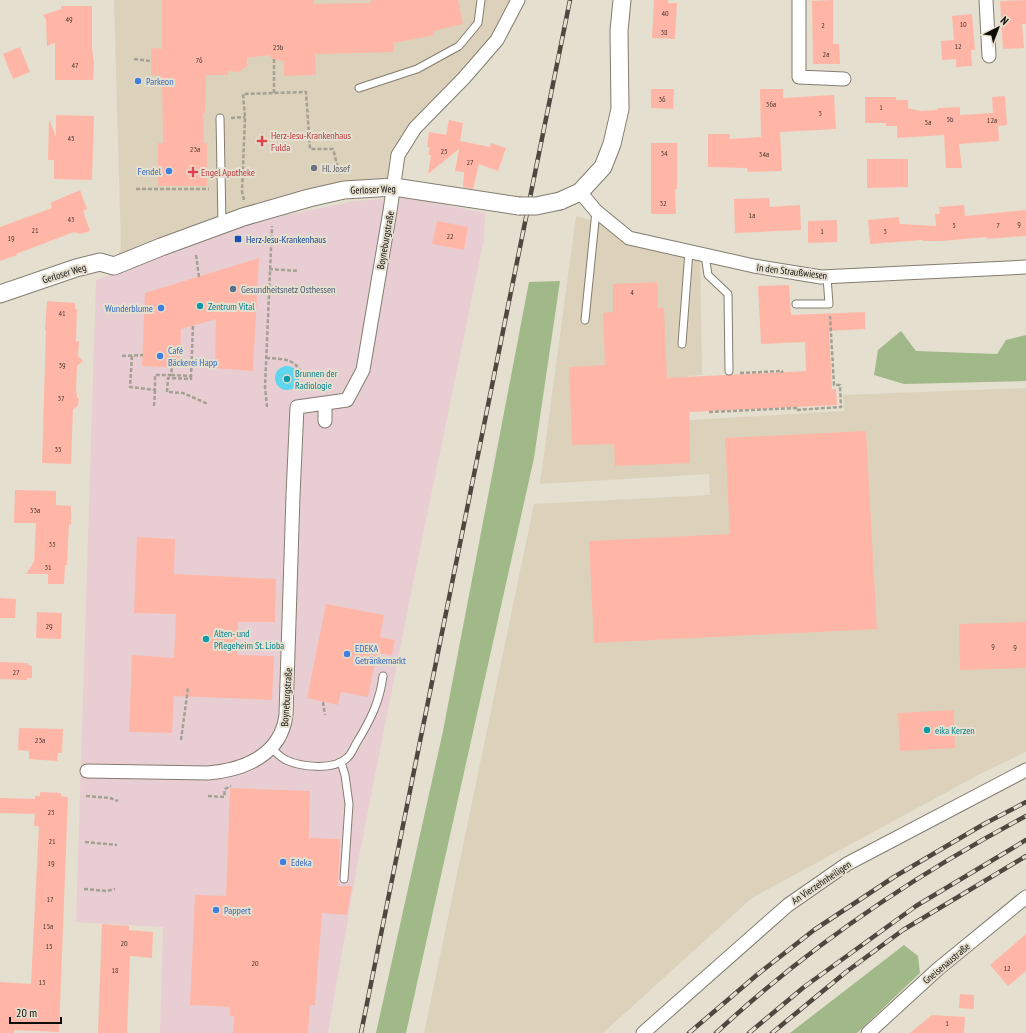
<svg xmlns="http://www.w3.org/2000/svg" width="1026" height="1033" font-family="'PT Sans Narrow',sans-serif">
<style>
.commercial{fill:#e8ced3}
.built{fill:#dcd2bc}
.green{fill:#a1b989}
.water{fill:#5fd5ee}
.building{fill:#ffb6a6}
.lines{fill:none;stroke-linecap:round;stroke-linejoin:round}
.service-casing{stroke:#837d6f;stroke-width:9}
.minor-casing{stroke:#837d6f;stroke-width:15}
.tertiary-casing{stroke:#837d6f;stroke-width:19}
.path{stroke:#a4a093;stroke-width:2.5;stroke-dasharray:4 2;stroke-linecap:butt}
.service{stroke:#fff;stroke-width:7}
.minor{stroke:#fff;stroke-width:13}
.tertiary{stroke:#fff;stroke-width:17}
.rail-casing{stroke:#4d4941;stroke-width:4.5}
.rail{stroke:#e5dfcf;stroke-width:3;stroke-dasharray:9;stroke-linecap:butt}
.tertiary-bridge-casing{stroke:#837d6f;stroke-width:19;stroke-linecap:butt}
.tertiary-bridge{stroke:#fff;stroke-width:17}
.shop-dot{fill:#3f7fe0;stroke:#e5dfcf;stroke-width:1.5}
.health-dot{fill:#e0444e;stroke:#e5dfcf;stroke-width:1.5}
.worship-dot{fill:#6b7280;stroke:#e5dfcf;stroke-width:1.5}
.transit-dot{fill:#1a4fb4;stroke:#e5dfcf;stroke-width:1.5}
.service-dot{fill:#5c6f8a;stroke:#e5dfcf;stroke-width:1.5}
.culture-dot{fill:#0f9aa8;stroke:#e5dfcf;stroke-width:1.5}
.labels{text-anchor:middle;stroke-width:4;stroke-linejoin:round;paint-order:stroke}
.number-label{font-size:8px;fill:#4b3730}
.shop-label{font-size:10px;fill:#366cbe;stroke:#e5dfcf;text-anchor:start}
.health-label{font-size:10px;fill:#be3a42;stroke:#e5dfcf;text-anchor:start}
.worship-label{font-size:10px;fill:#5b616d;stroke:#e5dfcf;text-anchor:start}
.street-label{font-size:10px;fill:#0f0d08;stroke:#e5dfcf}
.transit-label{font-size:10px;fill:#164399;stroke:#e5dfcf;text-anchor:start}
.service-label{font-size:10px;fill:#4e5e75;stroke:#e5dfcf;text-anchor:start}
.culture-label{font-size:10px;fill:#0d838f;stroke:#e5dfcf;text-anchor:start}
</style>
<rect width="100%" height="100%" fill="#e5dfcf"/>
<!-- commercial -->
<path class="commercial" d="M405 197 485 213 484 239 411 593 357 867 328 1033H160L163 927 76 922 96 280 258 221 354 201Z"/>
<!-- built -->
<path class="built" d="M114 0H518L497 40 398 155 394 187 344 190 114 266 121 248Z
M576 216 700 250 702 375 688 376 690 420 844 411 843 395 1026 388V752L980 774 752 898 603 1033H424L534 504 710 495 709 474 540 484Z"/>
<!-- green -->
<path class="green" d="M560 281 534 458 406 1033H376L443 731 529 282Z
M901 331 916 351 997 354 1006 340 1026 335V381L904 384 874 375 878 350Z
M904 945 918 956 920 973 857 1033H790Z"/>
<!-- water -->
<path class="water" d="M275 378a12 12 0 1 1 24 0a12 12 0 1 1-24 0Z"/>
<!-- building -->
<path class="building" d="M162 0H314V4L371 3V0H458L463 24 433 31 434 35 393 43 394 52 315 54 316 75 284 76V61L273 59 269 55 247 58V66L239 72 228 71V75H206L205 113H203L204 143H207V186H158V143H163L162 76 151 75V48L162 49Z
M654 0H668V3H677L675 39 652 38Z
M833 0V44H839L840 64H813L812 1Z
M1026 0V24H1022L1024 48 1003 49 1000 1Z
M61 6H92V48L94 64 93 80H55V43L47 46 46 20 43 15 61 9Z
M972 14 975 50H971L972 66 956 67V59L942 60 941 41 954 40 952 16Z
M20 47 30 72 13 79 3 54Z
M651 89H674L673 109 651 108Z
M760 89H783V98L834 95 836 129 780 132 782 171 748 172 747 168 708 167V134H730V139L761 137Z
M1005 96 1007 125 998 126 999 141 959 144 962 168H946L944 135 897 138V126H886V123H865V97H896V100H908V108L921 111 937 110 938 108 960 107V115L993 113 992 97Z
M56 115 94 116 92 180 54 179V160H48L49 119 56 137Z
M449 120 463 123 460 141 490 147 491 143 506 148 498 171 479 164 473 189 463 187 464 172 455 171 459 149 428 174 431 155H428L430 148 427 147 429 132 446 135Z
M651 143H677V189H675L676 214H651Z
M867 159H908V187L867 188Z
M80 190 87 209 83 211 90 231 80 234 74 232 16 254 17 255 0 261V227L52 208 50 203Z
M769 198 770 207 800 205 801 230 735 233 734 199Z
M964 205 965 216 1026 210V236L987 239V237L942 241H923V240L870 244 868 220 899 217 900 224 936 226 935 214H940L939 207Z
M837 220V242L808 243V221Z
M437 221 468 227 464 250 432 244Z
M259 258 253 371 215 368 216 319 181 329 180 368 142 366 145 293Z
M657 282 658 308H664L667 378 806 371 805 342 761 344 758 286 789 285 791 315 865 312V329L829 331 832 389H836L837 405 689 412 690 463 615 466 614 444 572 445 569 367 605 365 603 313 613 312V284Z
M47 301 75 303V309H77L76 341H79L78 356 83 361 77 366 76 389 77 397 79 399 78 405 73 410 71 464 42 463 46 330H45Z
M866 431 877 629 594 643 589 541 730 534 725 438Z
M15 490 56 491V505L71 506V525L69 524 67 565H65L64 584H48V574H26L34 562 36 523H14Z
M137 537 175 539 174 574 276 579 275 622H238L237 655 274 656 272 700 174 696 172 733 129 732 132 655 174 658 176 614 134 613Z
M0 598 16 599 15 618H0Z
M326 604 384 615 380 637 395 640 392 655 377 653 368 697 341 692 338 705 307 698Z
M37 612 62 613 61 639 36 638Z
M1026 622V668L960 670 959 624Z
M0 662 28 663V665L32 666V678H27V680L0 679Z
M954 710 955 748 900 751 898 713Z
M19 728 63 729 62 753H58L57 761 29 759V751L18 750Z
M230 788 310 791 309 838 340 839 338 886H352L347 915 322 913 315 1005H310L308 1033H233L234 1016H230V1007L190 1005 195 895 226 896Z
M40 792 61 793V796L68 797 59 1032 14 1030V1033H0V982L31 984 39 826H34L35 814 0 813V798L35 799V796H40Z
M102 924 129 926V930L153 932 152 958 130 956 127 1033H98Z
M1026 934V971L1008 986 990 965Z
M960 994 974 995V1009L959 1008Z
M932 1015 965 1017 964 1033H910Z"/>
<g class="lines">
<defs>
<path id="service" d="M359 88 417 69 459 46 478 23 481 0
M220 118 222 224
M705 255 708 275 728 294 729 371
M796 304H829L827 277
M585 320 596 211
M682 344 689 251
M271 748C276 752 280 757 286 760 301 767 335 771 348 757 352 753 354 747 357 742 370 721 380 701 383 676
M341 762 345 775 349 804 344 879"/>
<path id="minor" d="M799 0V77L844 79
M986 0 989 56
M580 192 596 211 629 238 754 266 821 277 1026 267
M325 403V421
M87 771 208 773C244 770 281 755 286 715L293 495 297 407 347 400 363 370 390 211 398 155 415 128 464 78 497 40 518 0
M643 1033 788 905 847 864 1026 770
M868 1033 938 969 1026 897"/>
<path id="tertiary" d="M560 201 580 192 603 167 612 144 620 109 619 31 622 0
M0 294 76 268 100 262 114 266 161 247 243 217 309 198 344 190 394 187 519 206"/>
</defs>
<!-- service casing -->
<use href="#service" class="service-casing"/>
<!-- minor casing -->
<use href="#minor" class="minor-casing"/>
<!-- tertiary casing -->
<use href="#tertiary" class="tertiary-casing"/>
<!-- path -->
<path class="path" d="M134 59 151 61
M274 59V94
M231 118 245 117
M136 189H209
M244 200 242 192 245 117 243 94 306 92 310 149H333L340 175
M196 255 199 277
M269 269 299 271
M122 356 143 355
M132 356 130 387 155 390V375H171L172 367
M266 358C285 359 295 358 304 377
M740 373 782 371V373
M171 375 191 376 193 326
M191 376V379L168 378 167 392 183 393 208 404
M154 406 155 390
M267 407 265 387 272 226
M709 412 796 408V410L841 407 840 385H834L830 316
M323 702 325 715
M181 740 188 688
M86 796 110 798 118 801
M208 796 224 797 225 789 231 786
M85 842 117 845
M84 889 107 891 115 889"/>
<!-- service -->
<use href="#service" class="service"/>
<!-- minor -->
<use href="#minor" class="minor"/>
<!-- tertiary -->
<use href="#tertiary" class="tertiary"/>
<defs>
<path id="rail" d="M361 1033 570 0
M689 1033 758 974 814 930 894 877 984 824 1026 802
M716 1033C808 947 915 875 1026 816
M749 1033 804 987 916 906 1026 840
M772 1033 846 972 903 930 1026 856"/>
</defs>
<!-- rail casing -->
<use href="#rail" class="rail-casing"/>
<!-- rail -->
<use href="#rail" class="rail"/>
<defs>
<path id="tertiary-bridge" d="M519 206H536L560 201"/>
</defs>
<!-- tertiary-bridge casing -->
<use href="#tertiary-bridge" class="tertiary-bridge-casing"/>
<!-- tertiary-bridge -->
<use href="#tertiary-bridge" class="tertiary-bridge"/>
</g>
<!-- markers -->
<g class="shop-dot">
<circle cx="138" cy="81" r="4"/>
<circle cx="169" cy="171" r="4"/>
<circle cx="161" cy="308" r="4"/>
<circle cx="160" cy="356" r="4"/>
<circle cx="347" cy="654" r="4"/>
<circle cx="283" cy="862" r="4"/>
<circle cx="216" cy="910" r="4"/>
</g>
<g class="health-dot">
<path d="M260 135h4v4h4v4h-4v4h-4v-4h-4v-4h4z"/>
<path d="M191 166h4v4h4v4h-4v4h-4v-4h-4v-4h4z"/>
</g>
<circle class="worship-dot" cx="314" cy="168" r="4"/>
<rect class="transit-dot" x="234" y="235" width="8" height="8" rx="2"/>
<circle class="service-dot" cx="233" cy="289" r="4"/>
<g class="culture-dot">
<circle cx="200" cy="306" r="4"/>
<circle cx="287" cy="379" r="4"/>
<circle cx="206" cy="639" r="4"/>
<circle cx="927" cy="730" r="4"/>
</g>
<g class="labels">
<!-- number labels -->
<g class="number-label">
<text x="665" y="16">40</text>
<text x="69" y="22">49</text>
<text x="963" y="27">10</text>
<text x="823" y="28">2</text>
<text x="664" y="35">38</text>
<text x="958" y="49">12</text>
<text x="278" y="50">23b</text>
<text x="826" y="57">2a</text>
<text x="199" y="63">76</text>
<text x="75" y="68">47</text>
<text x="662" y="102">36</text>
<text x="771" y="107">36a</text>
<text x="881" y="110">1</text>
<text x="820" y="116">3</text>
<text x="950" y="122">5b</text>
<text x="992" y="123">12a</text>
<text x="928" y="125">5a</text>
<text x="71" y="141">45</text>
<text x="195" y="152">23a</text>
<text x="444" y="154">25</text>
<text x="664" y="156">34</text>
<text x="764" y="157">34a</text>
<text x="470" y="165">27</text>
<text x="663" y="206">32</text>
<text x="752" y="218">1a</text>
<text x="71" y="222">43</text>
<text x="1019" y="227">9</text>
<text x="954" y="228">5</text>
<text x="998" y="228">7</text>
<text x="35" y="233">21</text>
<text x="822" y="234">1</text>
<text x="885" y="234">3</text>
<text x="450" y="239">22</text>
<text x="11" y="241">19</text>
<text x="632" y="295">4</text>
<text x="62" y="316">41</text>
<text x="62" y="368">39</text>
<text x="61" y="401">37</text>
<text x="58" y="452">35</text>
<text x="35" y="513">33a</text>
<text x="52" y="547">33</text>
<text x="48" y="570">31</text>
<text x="49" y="629">29</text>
<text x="993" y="649">9</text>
<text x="1015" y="650">9</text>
<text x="16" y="675">27</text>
<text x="40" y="743">23a</text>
<text x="51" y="815">23</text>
<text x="52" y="844">21</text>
<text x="51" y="866">19</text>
<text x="50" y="902">17</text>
<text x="48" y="929">15a</text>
<text x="124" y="946">20</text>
<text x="49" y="949">15</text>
<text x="255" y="966">20</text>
<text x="1007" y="971">12</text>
<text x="115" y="973">18</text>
<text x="42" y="985">13</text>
<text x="947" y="1026">1</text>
</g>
<!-- shop labels -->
<g class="shop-label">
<text x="146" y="85">Parkeon</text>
<text x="161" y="175" text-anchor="end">Fendel</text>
<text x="153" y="312" text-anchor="end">Wunderblume</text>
<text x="168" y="354">Café<tspan x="168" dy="12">Bäckerei Happ</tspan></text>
<text x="355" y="652">EDEKA<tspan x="355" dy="12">Getränkemarkt</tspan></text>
<text x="291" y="866">Edeka</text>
<text x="224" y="914">Pappert</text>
</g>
<!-- health labels -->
<g class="health-label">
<text x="271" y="139">Herz-Jesu-Krankenhaus<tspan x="271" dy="12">Fulda</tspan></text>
<text x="201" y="176">Engel Apotheke</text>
</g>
<!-- worship labels -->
<g class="worship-label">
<text x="322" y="172">Hl. Josef</text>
</g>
<!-- street labels -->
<g class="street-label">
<text transform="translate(373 189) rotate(-2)" y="4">Gerloser Weg</text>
<text transform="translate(385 240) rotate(-80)" y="4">Boyneburgstraße</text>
<text transform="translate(792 271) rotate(7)" y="4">In den Straußwiesen</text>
<text transform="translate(64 273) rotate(-17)" y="4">Gerloser Weg</text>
<text transform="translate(286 697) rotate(-86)" y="4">Boyneburgstraße</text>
<text transform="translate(821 882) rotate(-34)" y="4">An Vierzehnheiligen</text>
<text transform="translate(946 963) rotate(-40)" y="4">Gneisenaustraße</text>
</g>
<!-- transit labels -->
<g class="transit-label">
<text x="246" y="243">Herz-Jesu-Krankenhaus</text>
</g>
<!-- service labels -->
<g class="service-label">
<text x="241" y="293">Gesundheitsnetz Osthessen</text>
</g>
<!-- culture labels -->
<g class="culture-label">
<text x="208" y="310">Zentrum Vital</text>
<text x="295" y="377">Brunnen der<tspan x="295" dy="12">Radiologie</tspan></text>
<text x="214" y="637">Alten- und<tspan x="214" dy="12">Pflegeheim St. Lioba</tspan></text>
<text x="935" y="734">eika Kerzen</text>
</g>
</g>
<!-- north arrow -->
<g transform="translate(998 28) rotate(42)" stroke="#e5dfcf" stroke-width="3" paint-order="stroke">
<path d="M0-3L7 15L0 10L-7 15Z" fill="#0f0d08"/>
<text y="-6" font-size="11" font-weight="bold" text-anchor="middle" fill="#0f0d08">N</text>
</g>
<!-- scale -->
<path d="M10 1017v6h51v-6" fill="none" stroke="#0f0d08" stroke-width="2"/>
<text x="16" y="1017" font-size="12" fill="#0f0d08" stroke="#e5dfcf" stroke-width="3" paint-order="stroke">20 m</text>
</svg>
